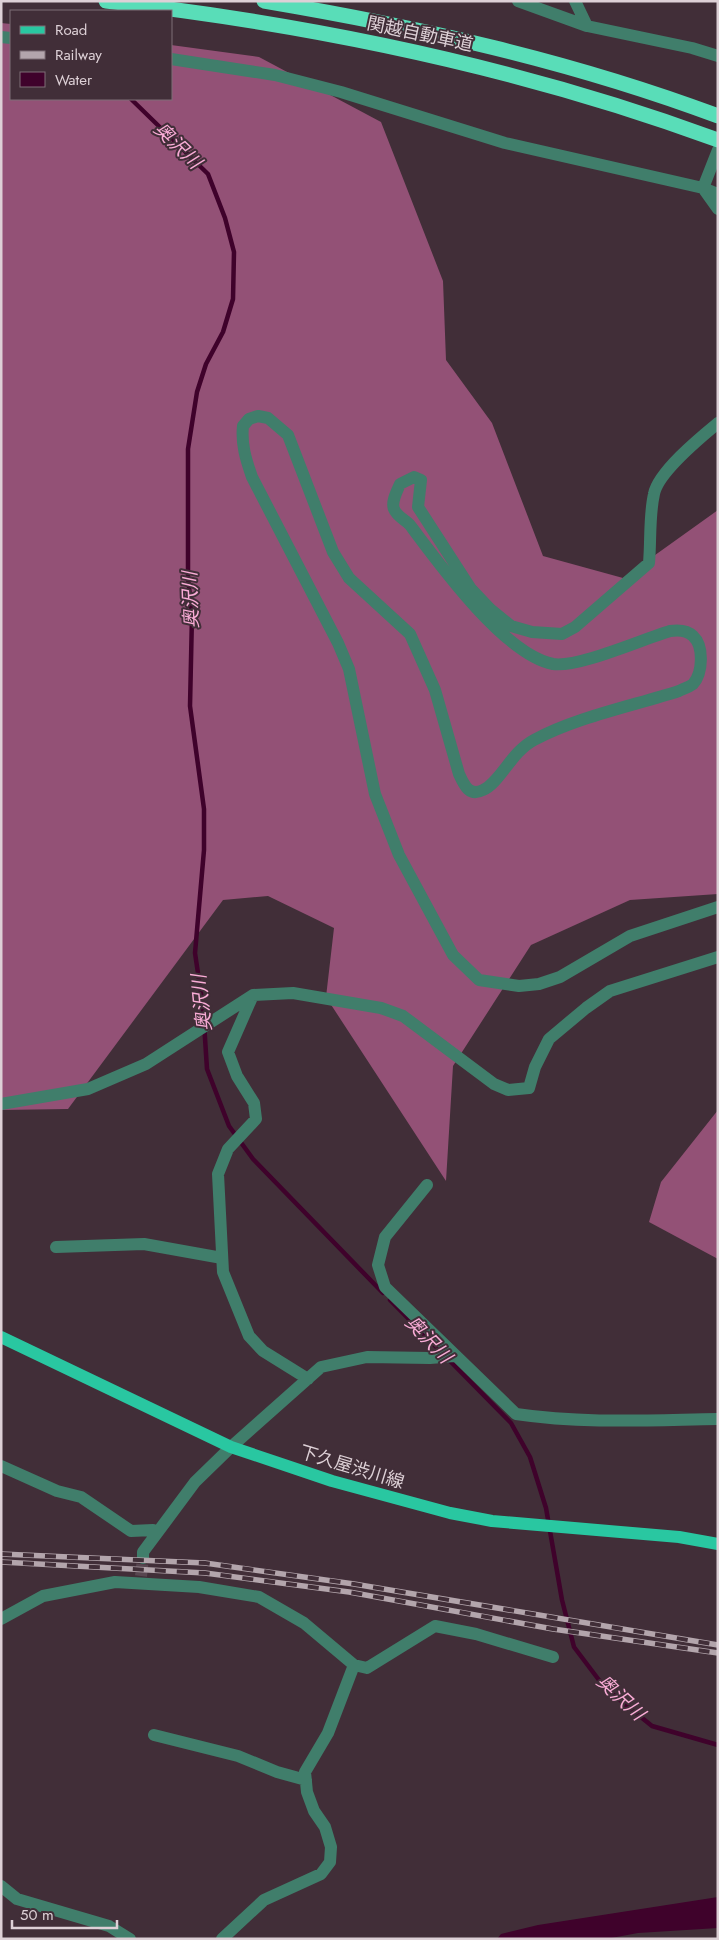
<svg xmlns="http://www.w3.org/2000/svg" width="719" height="1940" font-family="Jost,'Noto Sans JP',sans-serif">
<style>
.forest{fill:#935176}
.water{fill:#3f022b}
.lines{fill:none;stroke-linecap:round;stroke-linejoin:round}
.stream{stroke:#3f022b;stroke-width:4.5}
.minor-tunnel{stroke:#584650;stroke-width:12;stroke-dasharray:12 6;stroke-linecap:butt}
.minor{stroke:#407e6b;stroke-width:12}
.major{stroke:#29c7a1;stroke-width:12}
.highway{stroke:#59ddb8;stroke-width:15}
.rail-casing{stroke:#b3a5ac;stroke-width:5.5}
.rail{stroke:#412e38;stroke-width:4;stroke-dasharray:11;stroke-linecap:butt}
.labels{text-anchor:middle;stroke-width:4;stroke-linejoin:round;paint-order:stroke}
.street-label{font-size:18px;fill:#ddd0d6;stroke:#412e38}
.water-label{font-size:19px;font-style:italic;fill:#f9acd6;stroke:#412e38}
</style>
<rect width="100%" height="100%" fill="#412e38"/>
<!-- forest -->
<path class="forest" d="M1 23 11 24V99H171V45L259 57 381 122 443 281 446 360 492 423 543 556 623 578 718 510V894L630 900 531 945 453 1066 446 1181 326 997 334 928 268 896 223 900 68 1109 1 1110Z
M718 1110V1259L649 1222 661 1182Z"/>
<!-- water -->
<path class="water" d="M718 1897V1928L638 1933 606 1939H497L501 1934 538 1925Z"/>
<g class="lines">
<!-- stream -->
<path class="stream" d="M131 99 208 174 225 218 234 252 233 299 223 332 206 364 197 392 188 449V578L192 615 190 706 204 809V850L195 953 203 1007 207 1069 229 1126 253 1159 383 1293
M390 1300 511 1423 530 1457 546 1508 562 1600 574 1647 605 1688 652 1726 718 1745"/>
<!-- minor-tunnel -->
<path class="minor-tunnel" d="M141 1576 143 1558"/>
<!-- minor -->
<path class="minor" d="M518 1 587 26 692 48 718 56
M575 1 587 26
M1 37 11 38
M171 59 275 75 341 92 505 143 703 188 718 194
M703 188 718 150
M703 188 718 209
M718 423C701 437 658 472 654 494 649 516 651 540 649 563L575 627 562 634 532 632 511 626 490 609 471 589 418 507 421 480 414 477 400 484C397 491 391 502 394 509 397 517 406 520 410 525 439 564 505 655 553 664 578 668 643 639 670 631 677 630 687 630 693 636 704 646 703 673 693 684 689 687 683 689 679 691 632 706 577 717 534 740 511 752 500 783 483 790 469 797 464 785 459 774L435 690 410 634 349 578 333 552 288 435 268 418 258 416 249 419 243 426C241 444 246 460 252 477L338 643 349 669 375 794 399 855 453 955 479 980 519 986 539 984 560 977 630 936 718 907
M253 995 228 1052 237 1076 254 1103 256 1119 228 1149 218 1174 223 1272 249 1336 263 1351 308 1379
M1 1104 88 1089 146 1064 253 995 293 993 381 1008 403 1016 494 1084 508 1090 529 1088 535 1067 549 1039 586 1008 610 991 718 957
M427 1185 385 1237 378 1265 385 1287 516 1414C583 1424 651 1420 718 1419
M56 1247 144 1244 222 1258
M1 1466 57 1491 81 1497 131 1531 153 1530 157 1533
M143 1558V1552L195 1482 231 1447 321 1367 367 1357 430 1358 454 1356
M1 1619 43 1596 115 1582 199 1587 259 1597 304 1623 354 1665
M154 1735 238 1756 277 1772 306 1780
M1 1886 17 1899 109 1926 130 1939
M222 1939 264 1900 321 1874 330 1862 331 1847 325 1827 314 1811 307 1792 305 1772 328 1733 354 1665 367 1668 435 1626 476 1634 553 1657"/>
<!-- major -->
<path class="major" d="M1 1337 231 1447 332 1481 450 1513 492 1521 679 1537 718 1544"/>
<!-- highway -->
<path class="highway" d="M106 1C316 25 520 67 718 140
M264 1C418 27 571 61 718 116"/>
<defs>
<path id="rail" d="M1 1554 205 1563 354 1584 718 1645
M1 1562 205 1573 349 1592 553 1629 718 1653"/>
</defs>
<!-- rail casing -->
<use href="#rail" class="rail-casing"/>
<!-- rail -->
<use href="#rail" class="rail"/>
</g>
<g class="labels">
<!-- street labels -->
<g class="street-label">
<text transform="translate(420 34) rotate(12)" y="6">関越自動車道</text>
<text transform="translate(352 1467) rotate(17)" y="6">下久屋渋川線</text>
</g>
<!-- water labels -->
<g class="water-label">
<text transform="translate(178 145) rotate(44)" y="7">奥沢川</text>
<text transform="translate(190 600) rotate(-92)" y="7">奥沢川</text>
<text transform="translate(201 1003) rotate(-96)" y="7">奥沢川</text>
<text transform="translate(429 1339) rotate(46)" y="7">奥沢川</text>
<text transform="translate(621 1697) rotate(43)" y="7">奥沢川</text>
</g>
</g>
<!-- border -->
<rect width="719" height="1940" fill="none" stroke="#ddd0d6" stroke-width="5"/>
<!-- legend -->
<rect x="10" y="10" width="162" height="90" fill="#412e38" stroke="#7f6f77"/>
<rect x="20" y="26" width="25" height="8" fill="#29c7a1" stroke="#7f6f77"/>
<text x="55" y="35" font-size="15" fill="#ddd0d6">Road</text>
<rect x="20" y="51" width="25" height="8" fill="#b3a5ac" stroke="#7f6f77"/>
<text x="55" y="60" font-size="15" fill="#ddd0d6">Railway</text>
<rect x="20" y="72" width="25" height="15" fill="#3f022b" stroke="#7f6f77"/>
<text x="55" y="85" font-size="15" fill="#ddd0d6">Water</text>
<!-- scale -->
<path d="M12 1920v8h105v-8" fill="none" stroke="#ddd0d6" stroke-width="2.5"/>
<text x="20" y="1920" font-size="15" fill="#ddd0d6" stroke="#412e38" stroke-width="4" paint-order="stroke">50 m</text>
</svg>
